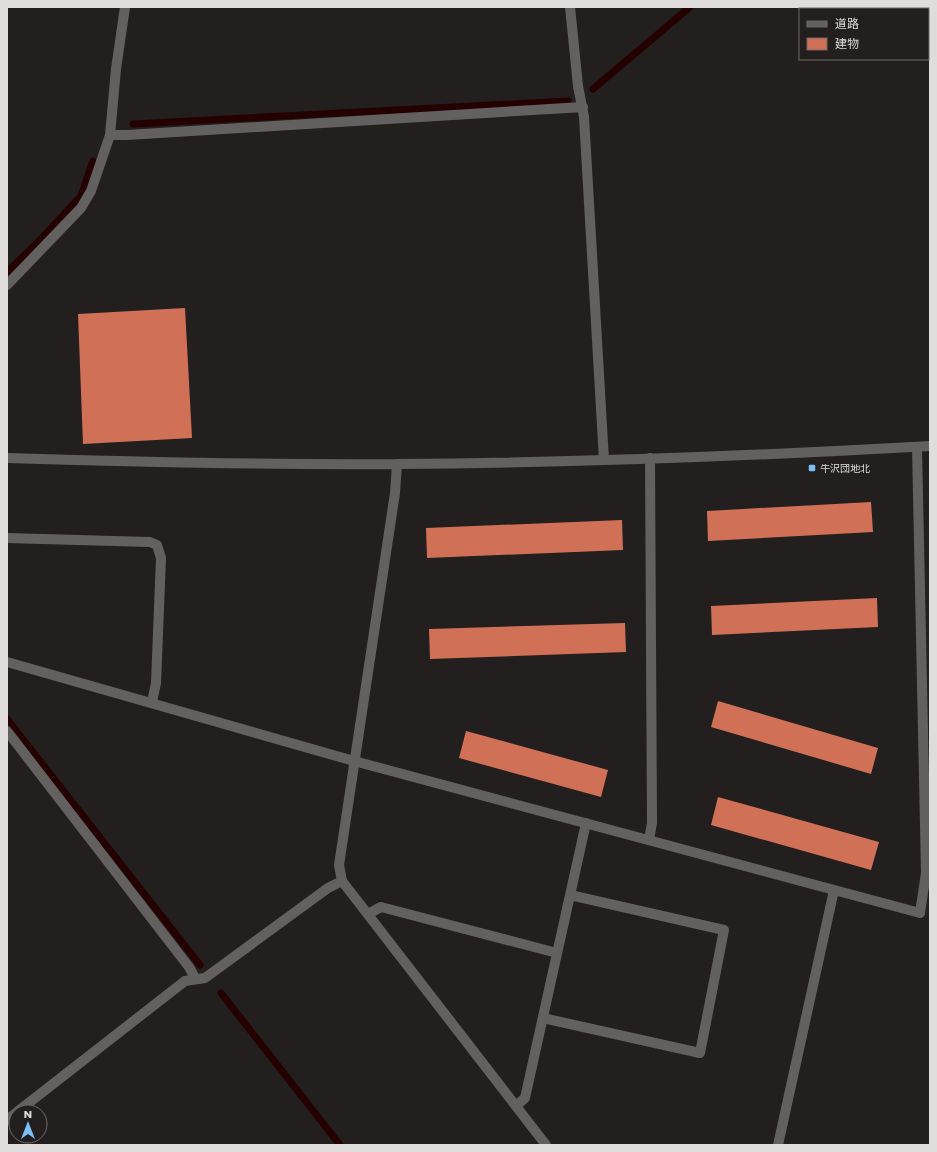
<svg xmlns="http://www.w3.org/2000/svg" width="937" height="1152" font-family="Poppins,'Noto Sans JP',sans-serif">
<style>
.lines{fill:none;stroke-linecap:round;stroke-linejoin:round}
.stream{stroke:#240000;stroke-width:7}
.building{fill:#d07157}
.service{stroke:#636160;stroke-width:10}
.minor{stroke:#636160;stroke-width:10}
.tertiary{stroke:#636160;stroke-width:10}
.poi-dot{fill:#7cbef9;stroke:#231f1e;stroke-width:1.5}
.labels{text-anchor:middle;stroke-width:4;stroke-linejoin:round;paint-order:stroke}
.poi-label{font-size:10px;fill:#dfdcdb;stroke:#231f1e;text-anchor:start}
</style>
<rect width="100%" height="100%" fill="#231f1e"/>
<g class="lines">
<!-- stream -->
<path class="stream" d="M593 89 690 7
M133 124 568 101
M7 272 43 237 81 196 93 161
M7 719 200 965
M221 993 340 1145"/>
</g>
<!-- building -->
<path class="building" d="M185 308 192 438 83 444 78 314Z
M871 502 873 532 708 541 707 511Z
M622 520 623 550 427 558 426 528Z
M877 598 878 627 712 635 711 606Z
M625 623 626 652 430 659 429 629Z
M718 701 878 748 871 774 711 727Z
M466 731 608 770 601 797 459 758Z
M718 797 879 842 871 870 711 825Z"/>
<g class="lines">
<!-- service -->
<path class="service" d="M578 86 584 117 604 460
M110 135H127L583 107
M7 285 81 208 91 191 110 135 116 69 125 7
M917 447 926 873 920 913
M7 731 189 967 195 978
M17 1112 185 981 205 978 328 888 342 881
M7 1120 16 1113"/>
<!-- minor -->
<path class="minor" d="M570 7 578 86
M7 538 150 542 157 545 161 558 156 683 152 702
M7 662 354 761 920 913
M649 840 652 823 650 458
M368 914 381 907 557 953
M543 1018 700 1053 724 930 570 895
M516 1106 525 1098 586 823
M778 1145 834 890"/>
<!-- tertiary -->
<path class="tertiary" d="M7 458C137 462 267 465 397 464 574 463 753 456 930 446
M397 464 395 493 339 865 342 881 546 1145"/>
</g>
<!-- markers -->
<rect class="poi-dot" x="808" y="464" width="8" height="8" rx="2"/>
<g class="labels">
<!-- poi labels -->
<g class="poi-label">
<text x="820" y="472">牛沢団地北</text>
</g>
</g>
<!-- border -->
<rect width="937" height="1152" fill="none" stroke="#dfdcdb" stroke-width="16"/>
<!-- legend -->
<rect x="799" y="8" width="130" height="52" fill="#231f1e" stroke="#6e6b6a"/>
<rect x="807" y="21" width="20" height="6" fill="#636160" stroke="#6e6b6a"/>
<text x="835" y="28" font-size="12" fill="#dfdcdb">道路</text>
<rect x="807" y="38" width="20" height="12" fill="#d07157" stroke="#6e6b6a"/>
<text x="835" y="48" font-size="12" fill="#dfdcdb">建物</text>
<!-- north arrow -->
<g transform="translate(28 1124)"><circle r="19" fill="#231f1e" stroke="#6e6b6a"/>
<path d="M0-3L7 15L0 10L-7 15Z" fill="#7cbef9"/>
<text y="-6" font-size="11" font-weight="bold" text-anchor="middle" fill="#dfdcdb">N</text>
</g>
</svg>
